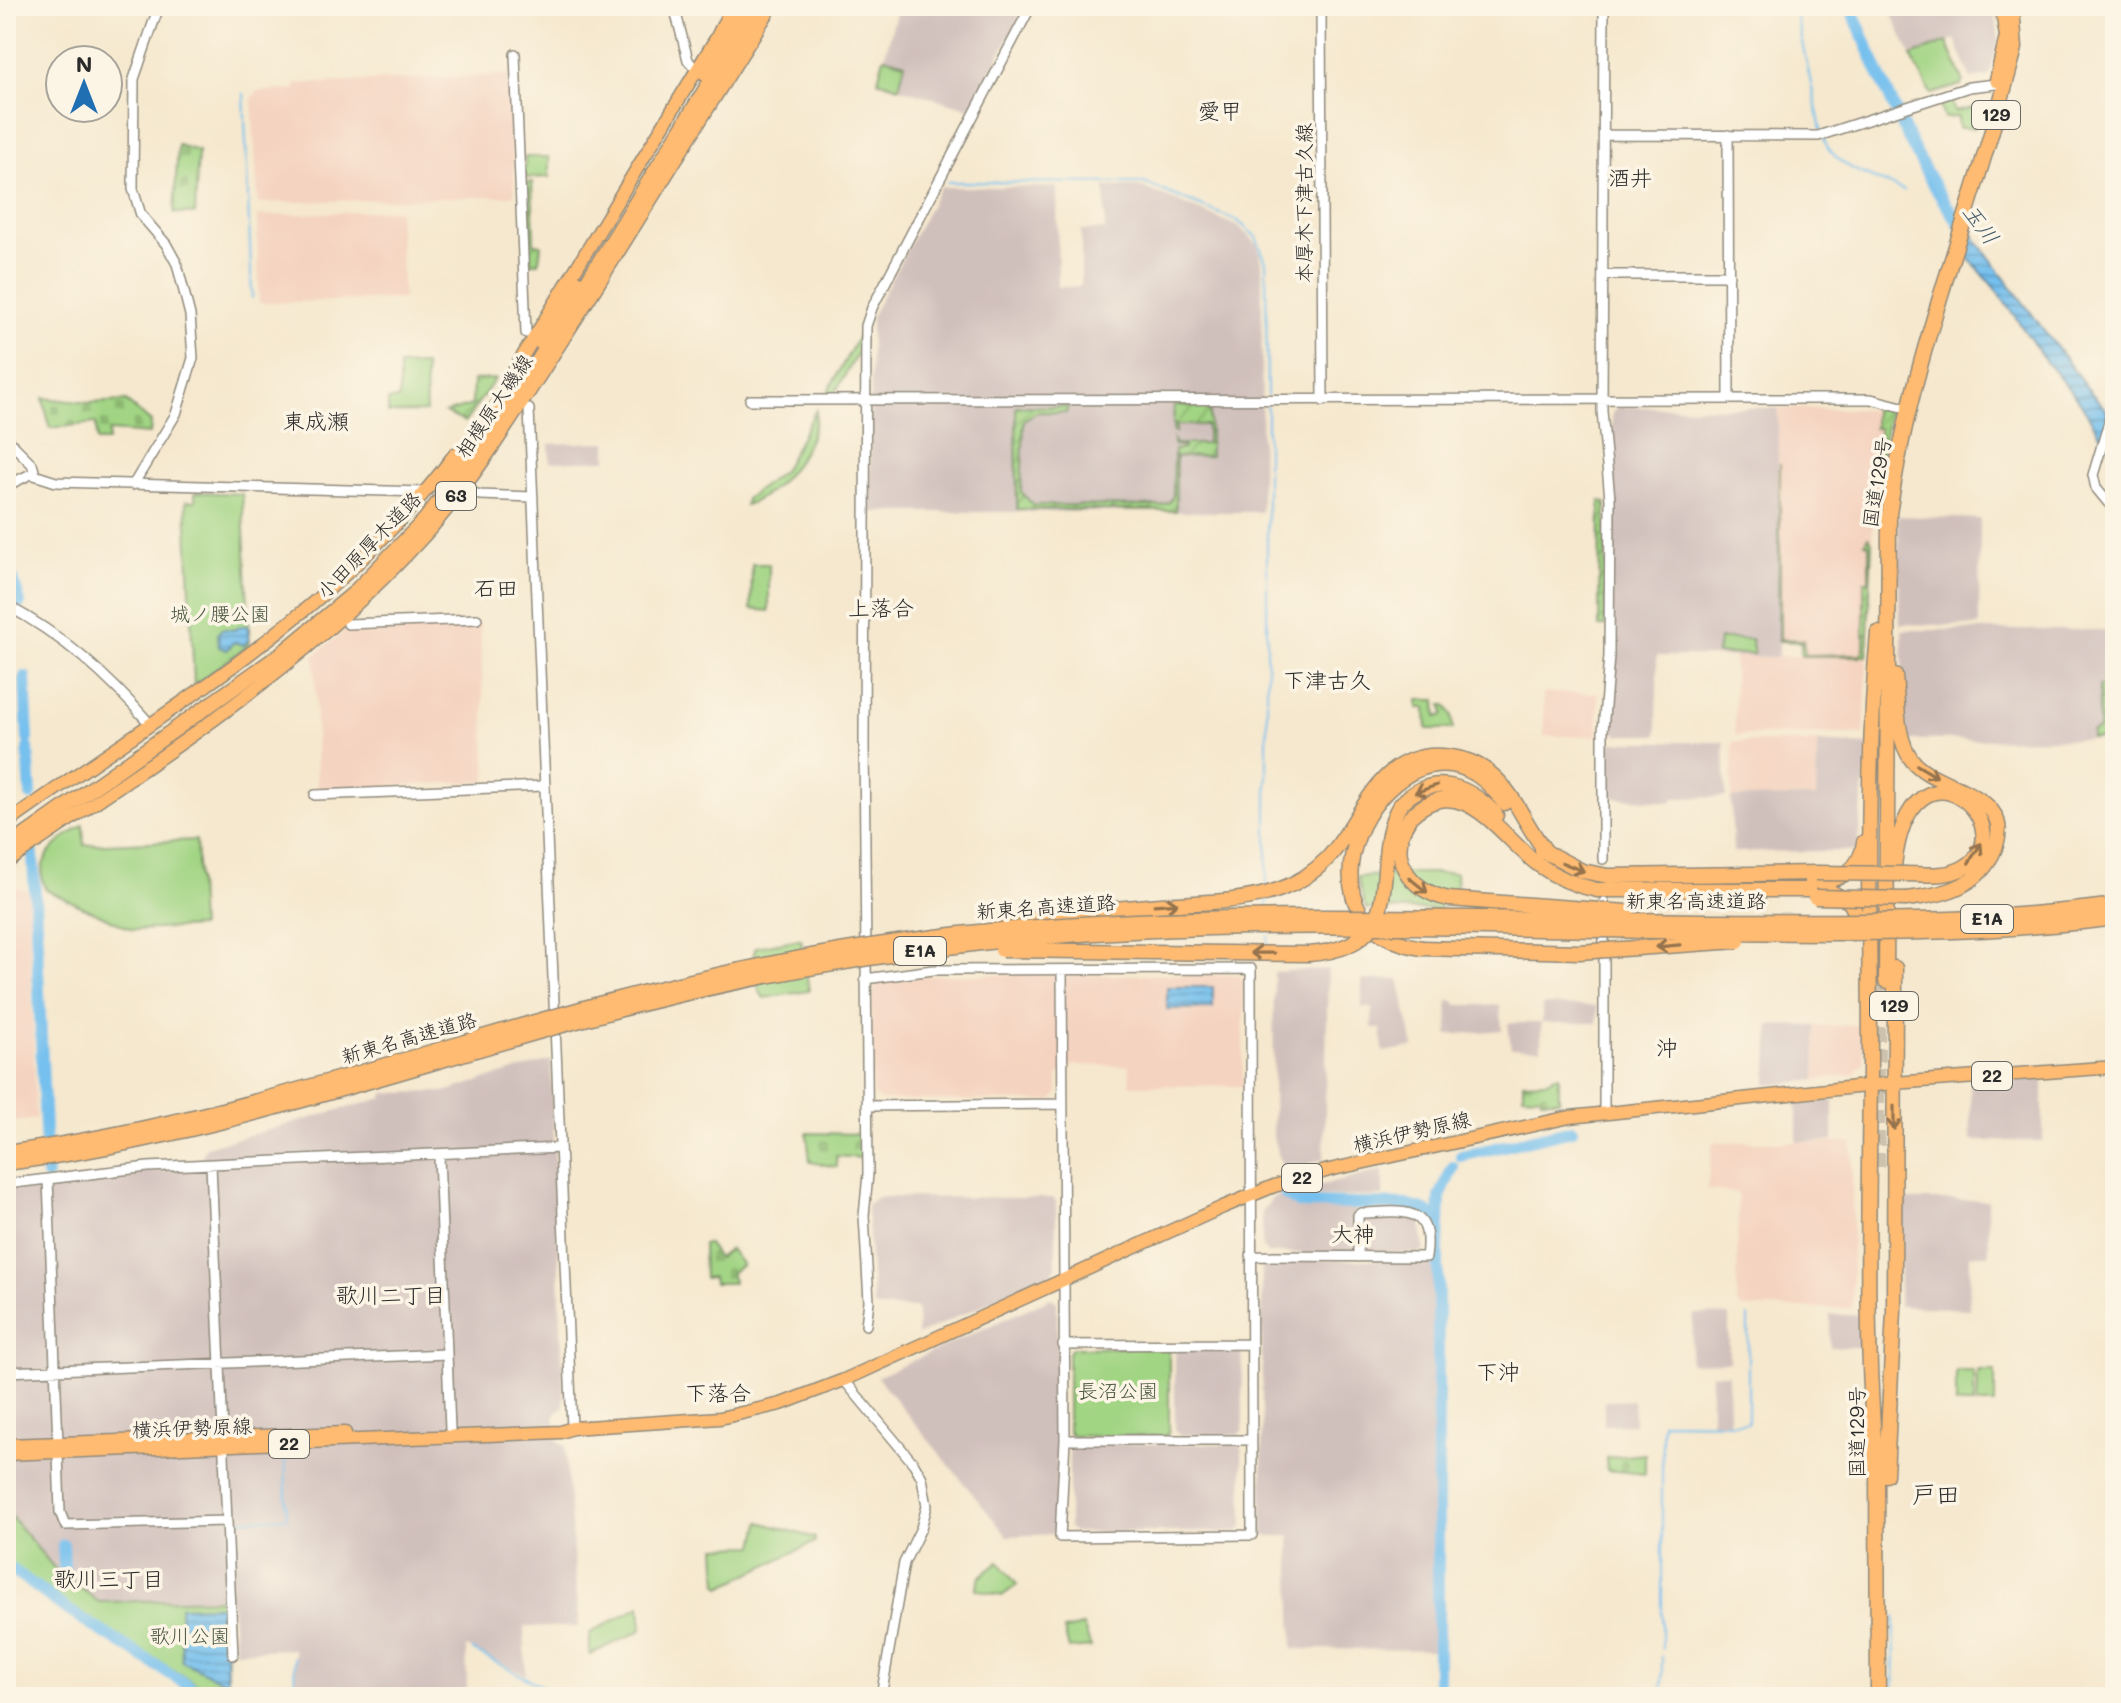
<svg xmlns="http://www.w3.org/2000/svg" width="2121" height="1703" font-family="Mali,'Klee One',sans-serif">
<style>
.built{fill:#f4d3c0}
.industrial{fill:#d0c0bc}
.green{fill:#a1d483;stroke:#668057;stroke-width:2}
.cemetery{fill:url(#cemetery-stones);stroke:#668057;stroke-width:2}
.garden{fill:url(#garden-furrows);stroke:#668057;stroke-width:2}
.water{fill:url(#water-rules);stroke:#50768c;stroke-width:2}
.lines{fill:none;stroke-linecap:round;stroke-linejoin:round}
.stream{stroke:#74c0ee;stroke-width:2}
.river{stroke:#74c0ee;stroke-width:12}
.highway-tunnel{stroke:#cdc2ad;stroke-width:14;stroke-dasharray:14 7;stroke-linecap:butt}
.minor-casing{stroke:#908a7c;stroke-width:12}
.major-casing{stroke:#908a7c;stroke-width:15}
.highway-casing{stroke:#908a7c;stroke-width:17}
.minor{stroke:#fff;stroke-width:9}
.major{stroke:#ffbb71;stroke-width:12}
.highway{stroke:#ffbb71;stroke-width:14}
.highway-bridge-casing{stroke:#908a7c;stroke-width:17;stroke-linecap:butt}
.highway-bridge{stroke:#ffbb71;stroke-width:14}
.oneway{stroke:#95734e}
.labels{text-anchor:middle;stroke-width:7;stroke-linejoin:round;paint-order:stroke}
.shield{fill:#fcf5e5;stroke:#6a6863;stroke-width:2}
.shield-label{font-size:18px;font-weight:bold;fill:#2b2b2b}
.street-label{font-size:20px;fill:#2b2b2b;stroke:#fcf5e5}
.park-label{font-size:20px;fill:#485541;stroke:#fcf5e5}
.neighbourhood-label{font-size:22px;fill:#2b2b2b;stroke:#fcf5e5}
.water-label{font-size:22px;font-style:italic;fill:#415866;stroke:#fcf5e5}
.quarter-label{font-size:24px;fill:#2b2b2b;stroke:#fcf5e5}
</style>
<defs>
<pattern id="cemetery-stones" width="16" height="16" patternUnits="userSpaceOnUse" patternTransform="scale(2)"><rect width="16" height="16" fill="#a1d483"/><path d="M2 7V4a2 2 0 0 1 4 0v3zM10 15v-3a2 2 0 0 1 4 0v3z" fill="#8bb671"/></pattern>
<pattern id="garden-furrows" width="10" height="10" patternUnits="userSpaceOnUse" patternTransform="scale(2)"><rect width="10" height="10" fill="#a1d483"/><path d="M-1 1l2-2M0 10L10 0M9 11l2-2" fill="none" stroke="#8bb671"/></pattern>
<pattern id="water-rules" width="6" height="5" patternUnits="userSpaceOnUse" patternTransform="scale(2)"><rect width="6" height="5" fill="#74c0ee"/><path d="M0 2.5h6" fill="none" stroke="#5f9cc1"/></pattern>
</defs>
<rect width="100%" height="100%" fill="#fcf5e5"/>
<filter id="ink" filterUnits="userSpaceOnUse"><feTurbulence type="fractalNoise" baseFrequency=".0125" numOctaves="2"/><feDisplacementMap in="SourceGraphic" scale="16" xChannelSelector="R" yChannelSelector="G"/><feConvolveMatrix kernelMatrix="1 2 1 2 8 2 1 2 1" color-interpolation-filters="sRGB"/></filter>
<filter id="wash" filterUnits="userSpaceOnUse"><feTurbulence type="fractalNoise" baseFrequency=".006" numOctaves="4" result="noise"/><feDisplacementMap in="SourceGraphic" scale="32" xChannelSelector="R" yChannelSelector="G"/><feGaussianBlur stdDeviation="1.8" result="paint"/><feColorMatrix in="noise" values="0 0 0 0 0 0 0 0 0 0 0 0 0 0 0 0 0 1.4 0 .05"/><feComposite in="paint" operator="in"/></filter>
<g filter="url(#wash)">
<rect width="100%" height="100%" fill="#f5e8ce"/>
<!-- built -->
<path class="built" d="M509 75 515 193 511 196 258 203 252 97 258 91 295 90 296 84Z
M398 210 403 299 259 303 257 216Z
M1778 408 1890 410 1873 523 1864 734 1735 735 1734 656H1801V642L1778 641Z
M480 624 487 781 317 790 315 655 346 629Z
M1543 693H1598V736H1544Z
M1733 742H1817L1816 797 1731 798Z
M6 883 28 892 36 1119 6 1123Z
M931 975H1053L1058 979 1074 975H1238L1244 982 1243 1086 1130 1085 1129 1066 1074 1065 1058 1075V1094L1051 1101 879 1100 873 1094 871 1074 872 994 877 983Z
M1863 1025V1063L1854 1074 1816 1080 1815 1026Z
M1713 1142H1852V1308H1742L1737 1304 1738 1193 1707 1190Z"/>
<!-- industrial -->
<path class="industrial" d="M898 6H1010L1018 12 1019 18 973 105 968 108 878 82Z
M1888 6H1994L1999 40 1989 76 1971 79 1955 39 1911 56Z
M940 187H1057L1058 287 1081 286V230H1105V187H1142L1239 227 1258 245 1262 265 1261 512H870L871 317Z
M1618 407 1778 408V657L1657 656V735H1618L1612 730V413Z
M607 442V460L550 462 549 444Z
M1898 516 1980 519 1979 626 1900 624Z
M1902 630H2115V739L1910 740 1904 717Z
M1608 742H1724L1726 797 1673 798 1672 802 1607 797Z
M1817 742 1868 745 1857 851 1733 852 1731 798 1816 797Z
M1328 969 1324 1159 1284 1171 1273 1138 1274 972Z
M1399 979 1414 1047 1383 1052 1381 1028H1372V1008H1362V980Z
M1448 1001H1455L1456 1005H1500L1502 1030 1448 1035Z
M1542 1005 1597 1006V1023H1542Z
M1508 1023H1541V1049L1511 1048Z
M1770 1025 1815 1026 1816 1080 1767 1085Z
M551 1060 564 1406 554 1416 558 1441 565 1446 579 1627H524L526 1675 466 1647 467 1689 440 1694V1697H296L294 1649 235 1651 231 1598 100 1601 55 1569 6 1509V1192L116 1172 196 1169 206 1147 383 1098 384 1093 444 1092Z
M2043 1079V1141H1971L1970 1084Z
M1833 1100V1141L1797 1142V1104Z
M1383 1170V1196L1301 1197 1294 1193Z
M1289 1192 1299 1199 1409 1200 1410 1207 1355 1209V1250L1351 1254 1268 1253 1262 1247V1212L1272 1198Z
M877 1197 1052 1198 1056 1201V1266L1052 1273 918 1335 917 1308H877L873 1305 867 1205Z
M1902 1200H1988L1989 1255H1970L1969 1309 1899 1306Z
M1405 1214 1420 1221 1424 1249 1420 1253H1364L1360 1249V1217Z
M1431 1256 1443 1257V1650L1293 1649 1290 1536H1262V1266L1268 1260H1429Z
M1051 1298 1057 1302V1534L1007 1536 877 1377Z
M1694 1314 1729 1315V1362L1690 1363Z
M1830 1315H1861L1863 1347H1830Z
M1180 1348 1237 1349 1242 1354 1243 1430 1238 1435H1180L1175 1432V1352Z
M1711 1374H1728L1729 1421 1711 1422Z
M1633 1400 1634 1424 1604 1425V1401Z
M1073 1444H1238L1242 1448 1243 1527 1238 1532H1074L1069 1528V1449Z"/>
<!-- green -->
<path class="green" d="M1947 42 1963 80 1961 85 1931 94 1911 56Z
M884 57 905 63 899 87 878 80Z
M1950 97 1955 112 1977 107 1975 128H1959L1958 117 1944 118 1938 101Z
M525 157H549V177L525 178Z
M859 335 861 347 833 396 826 395Z
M425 365 426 412 388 413V400L399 399V366Z
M816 410C818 443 778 496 745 505L746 499 783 471Z
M195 492 242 494 250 644 194 685 186 501H195Z
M752 564H769V611L751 609Z
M1719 639H1751L1754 654H1717Z
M1418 700H1436L1437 717 1444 715 1442 705H1446L1452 715 1453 729H1427L1426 708H1418Z
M83 825 84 845 196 840 200 927 133 930 46 890C31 859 60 840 83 825Z
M1412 873H1456L1457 892 1440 893V910L1366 909 1357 877Z
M801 939 809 991 764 998C755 987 750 960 756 947Z
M1164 1347 1169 1352V1431L1166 1436H1072L1068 1432V1352L1073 1348Z
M1956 1371H1974V1404H1956Z
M1978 1371H1995V1404H1977Z
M6 1511 55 1569 99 1602 226 1599 227 1697 202 1687 65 1605 6 1562Z
M760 1522 815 1538V1542L721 1587 718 1584 716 1547 755 1546Z
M999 1562 1017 1585 1002 1596 976 1589 980 1577Z
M640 1606 642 1630 590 1655V1633Z
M1083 1626 1091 1647 1069 1649 1064 1630Z"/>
<!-- cemetery -->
<path class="cemetery" d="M178 145 198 151 195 214 174 213Z
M43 398 89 403 126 401 151 422 150 434 109 431 108 441H97L96 423 50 428Z
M1555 1076H1559V1100H1541V1096L1523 1095V1082L1547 1081Z
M807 1133 863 1134V1158L836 1156 837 1167 810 1162Z
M703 1244H708L718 1258 730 1249 742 1265 731 1273 733 1283H714L713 1277 704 1278Z
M1645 1454V1474L1607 1470 1606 1458Z"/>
<!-- garden -->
<path class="garden" d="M532 182 534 243 541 244 539 263H531L526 183Z
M495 379 465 422 445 413 472 405 473 380Z
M1174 405 1210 406V456L1176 457V511L1017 509 1016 406 1068 407 1066 413 1037 412 1024 420 1021 492 1033 505 1161 506 1170 502 1173 495 1174 450 1184 449V446L1173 445V439L1176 444H1207V425H1176V432L1173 431Z
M1874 408 1889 410 1879 473V428H1874Z
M1780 463V639L1803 640 1805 655 1861 654 1864 649V581H1869V544L1865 543 1868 537 1872 542 1867 656H1801V642L1778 641Z
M1600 501 1606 503 1605 626 1599 627Z
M2099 686H2115V738H2091V732L2099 729Z"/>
<!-- water -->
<path class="water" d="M1969 230 2088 389 2115 420V458L2080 402 2046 362 1999 293 1963 251Z
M240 626H248L249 640 244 645 234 642 227 650 219 647 218 633 222 629 234 630Z
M1167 987H1213V1008L1167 1009Z
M224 1606 227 1683 182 1661 180 1607Z"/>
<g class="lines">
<!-- stream -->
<path class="stream" d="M1794 6 1821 129
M244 93 252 298
M1824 139C1833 168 1879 179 1904 191
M946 182 1144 183 1238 221 1256 237 1266 262 1267 395
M1267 406V889
M1267 899V913
M1268 935V949
M236 1520 287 1517 285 1454
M1662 1649V1422L1748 1423V1316
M472 1650 563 1697
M294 1657 295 1697
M1662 1697V1656
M1894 1697 1895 1617"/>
<!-- river -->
<path class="river" d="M1850 6C1885 84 1913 166 1967 233
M6 567 9 571
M13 579 20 603
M25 677 28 739
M28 748 31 795
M33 854 47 1175
M1461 1156 1572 1130
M1286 1195 1299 1203 1406 1205 1426 1211 1439 1224
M63 1545 65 1582
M6 1565 66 1609 207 1697
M1438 1697V1247L1440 1197 1453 1167"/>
</g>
</g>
<g filter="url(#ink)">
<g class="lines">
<!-- highway-tunnel -->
<path class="highway-tunnel" d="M1878 1167V981"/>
<defs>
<path id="minor" d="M674 6 688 60 697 71
M1321 6 1323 401
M515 54 526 333
M1604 135 1818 136 1969 87 1996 84
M1728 135 1729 399
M1603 275H1729
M750 400 1871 399 1910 409
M2115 402 2093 475 2096 488 2115 511
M529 409 572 1428
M6 438 32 464 35 474
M133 485 176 414 193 358 190 315 177 264 166 244 141 215 133 189 134 79 159 6
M6 486 31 474 56 482 424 492
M462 489 480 495 533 497
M6 605C64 636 108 676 151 725
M348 624 477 619
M315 795 545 786
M1603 859V731L1609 656 1610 499 1602 411 1604 6
M865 979 933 970 1251 969 1252 1535 1060 1537 1065 1440 1062 971
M867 1106 1063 1104
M1604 1112V902
M439 1156 450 1429
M211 1165 233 1655
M48 1179 58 1444
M6 1184 148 1167 560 1148
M1251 1256 1426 1257C1434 1203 1401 1212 1361 1213L1358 1215V1257
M866 1325 869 1301 864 1216 868 1174 864 741 866 326 872 308 1031 6
M1063 1345 1252 1344
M6 1372 447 1354
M844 1380 914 1464 922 1478 927 1506 921 1528 904 1563 881 1697
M1065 1440H1251
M58 1453 60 1512 65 1525 227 1521"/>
<path id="major" d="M504 387 717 37 732 6
M6 824C167 709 334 616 455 454
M6 863C151 763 305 668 424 536 476 478 518 409 560 344 632 232 701 118 772 6
M6 1445 345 1433
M6 1454 561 1432 572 1428 720 1418 781 1404 844 1380 1223 1207 1274 1186 1329 1170 1570 1117 1894 1083 2115 1067"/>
<path id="highway" d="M705 73 745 6
M1997 80 2007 36 2002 6
M540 342 577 282
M442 484 516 380
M1895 676C1898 702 1895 738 1912 760 1936 792 2030 792 1988 862 1970 890 1936 896 1906 899
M1400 805C1431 771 1469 785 1496 815
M1410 817C1462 766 1501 838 1539 865 1556 877 1577 886 1597 890H1827L1850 902 1865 931
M6 849 280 655 353 594 425 520 506 413 757 6
M1542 850 1582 871 1608 876 1816 873
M1894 866C1911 717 2033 832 1961 869 1945 877 1923 874 1906 874
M1811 882C1838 882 1861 871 1864 842
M998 925C1052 915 1106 909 1161 905 1200 902 1244 903 1281 889 1298 883 1314 872 1327 859 1363 821 1376 752 1442 756 1461 757 1478 763 1492 775 1517 796 1527 830 1548 854
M1422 948C1259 922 1413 670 1504 803
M1886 981 1889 515C1910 356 1976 204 2015 48L2012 6
M1877 1469 1878 1697
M1886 1475 1894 1311 1895 968
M1877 1476C1864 1341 1869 1205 1870 1070 1870 924 1865 778 1878 633"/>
</defs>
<!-- minor casing -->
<use href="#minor" class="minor-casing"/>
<!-- major casing -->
<use href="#major" class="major-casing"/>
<!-- highway casing -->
<use href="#highway" class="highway-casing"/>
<!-- minor -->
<use href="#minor" class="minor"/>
<!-- major -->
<use href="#major" class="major"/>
<!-- highway -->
<use href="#highway" class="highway"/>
<defs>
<path id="highway-bridge" d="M1410 817C1385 855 1408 891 1449 899L1627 912
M1816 873 1906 874
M1815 897 1906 899
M1422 948 1579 952 1738 941
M1002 950 1308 954C1417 947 1366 859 1400 805
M6 1153C209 1125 402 1058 599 1004 726 970 857 944 989 931 1231 908 1476 920 1719 921 1852 922 1983 923 2115 905
M6 1163C209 1138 402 1068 599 1015 727 980 857 957 989 942 1234 916 1484 930 1729 932 1858 934 1987 935 2115 918"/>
</defs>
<!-- highway-bridge casing -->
<use href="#highway-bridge" class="highway-bridge-casing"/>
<!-- highway-bridge -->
<use href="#highway-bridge" class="highway-bridge"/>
</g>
<!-- one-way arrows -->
<defs><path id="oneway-shaft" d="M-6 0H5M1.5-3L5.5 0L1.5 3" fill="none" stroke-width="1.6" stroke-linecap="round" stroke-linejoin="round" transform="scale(2)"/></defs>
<g class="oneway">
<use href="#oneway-shaft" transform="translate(1927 771) rotate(31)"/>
<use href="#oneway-shaft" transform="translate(1426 789) rotate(161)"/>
<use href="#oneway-shaft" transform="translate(1975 853) rotate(-58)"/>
<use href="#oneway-shaft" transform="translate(1573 867) rotate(22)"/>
<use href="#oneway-shaft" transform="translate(1418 885) rotate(39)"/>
<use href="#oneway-shaft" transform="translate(1166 904) rotate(-4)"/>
<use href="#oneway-shaft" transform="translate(1668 946) rotate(175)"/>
<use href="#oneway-shaft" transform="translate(1262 953) rotate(-179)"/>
<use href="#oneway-shaft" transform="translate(1894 1118) rotate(90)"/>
</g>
</g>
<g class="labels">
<!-- shield labels -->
<g class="shield">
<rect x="1972" y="101" width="48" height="28" rx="6"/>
<rect x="436" y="482" width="40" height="28" rx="6"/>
<rect x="1961" y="905" width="52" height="28" rx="6"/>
<rect x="894" y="937" width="52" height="28" rx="6"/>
<rect x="1870" y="992" width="48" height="28" rx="6"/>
<rect x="1972" y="1062" width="40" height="28" rx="6"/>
<rect x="1282" y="1164" width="40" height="28" rx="6"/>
<rect x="269" y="1430" width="40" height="28" rx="6"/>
</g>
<g class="shield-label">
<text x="1996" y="121">129</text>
<text x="456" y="502">63</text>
<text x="1987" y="925">E1A</text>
<text x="920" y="957">E1A</text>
<text x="1894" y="1012">129</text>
<text x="1992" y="1082">22</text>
<text x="1302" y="1184">22</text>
<text x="289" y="1450">22</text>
</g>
<!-- street labels -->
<g class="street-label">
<text transform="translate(1304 203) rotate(-90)" y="7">本厚木下津古久線</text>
<text transform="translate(494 406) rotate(-56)" y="7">相模原大磯線</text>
<text transform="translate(1877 482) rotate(-81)" y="7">国道129号</text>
<text transform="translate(369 545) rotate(-46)" y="7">小田原厚木道路</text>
<text x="1696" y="908">新東名高速道路</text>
<text transform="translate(1046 907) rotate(-4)" y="7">新東名高速道路</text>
<text transform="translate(409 1038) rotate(-16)" y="7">新東名高速道路</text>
<text transform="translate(1412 1132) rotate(-13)" y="7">横浜伊勢原線</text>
<text transform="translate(192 1428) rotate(-2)" y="7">横浜伊勢原線</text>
<text transform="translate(1857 1432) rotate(-90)" y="7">国道129号</text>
</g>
<!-- park labels -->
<g class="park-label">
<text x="220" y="621">城ノ腰公園</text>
<text x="1118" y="1398">長沼公園</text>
<text x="190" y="1643">歌川公園</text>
</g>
<!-- neighbourhood labels -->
<g class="neighbourhood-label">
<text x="1220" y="119">愛甲</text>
<text x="1630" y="186">酒井</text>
<text x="316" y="429">東成瀬</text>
<text x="496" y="596">石田</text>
<text x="881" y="616">上落合</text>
<text x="1327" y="688">下津古久</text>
<text x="1667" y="1056">沖</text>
<text x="1353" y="1242">大神</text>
<text x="391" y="1303">歌川二丁目</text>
<text x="1498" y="1380">下沖</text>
<text x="718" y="1401">下落合</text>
<text x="109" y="1587">歌川三丁目</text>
</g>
<!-- water labels -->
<g class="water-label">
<text transform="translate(1981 224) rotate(54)" y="8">玉川</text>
</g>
<!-- quarter labels -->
<g class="quarter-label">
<text x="1936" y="1503">戸田</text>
</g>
</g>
<!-- margin -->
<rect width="2121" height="1703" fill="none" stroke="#fcf5e5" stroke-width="32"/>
<!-- north arrow -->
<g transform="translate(84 84)"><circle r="38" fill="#fcf5e5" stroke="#a8a49b" stroke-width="2"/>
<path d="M0-6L14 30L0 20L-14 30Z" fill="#1f6fb2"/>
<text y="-12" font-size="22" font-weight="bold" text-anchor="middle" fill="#2b2b2b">N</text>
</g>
</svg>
